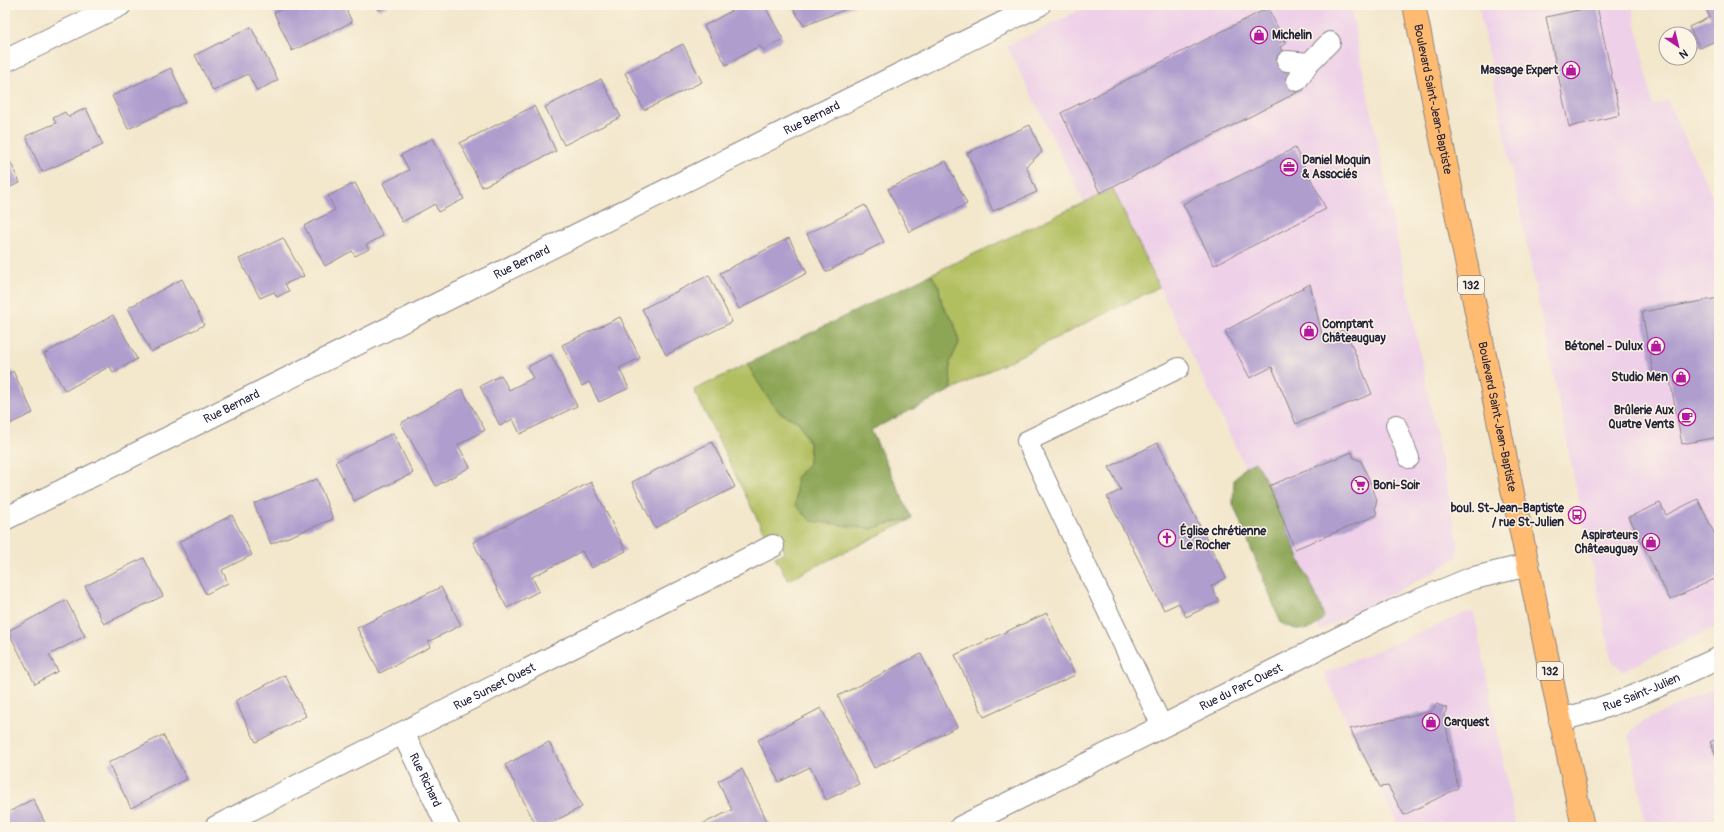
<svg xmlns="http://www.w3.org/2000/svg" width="1724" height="832" font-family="Pangolin,sans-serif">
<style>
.built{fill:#eed0e8}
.green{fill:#b2bf61;stroke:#6a704e}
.forest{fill:#8da657;stroke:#586449}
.building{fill:#af9dce}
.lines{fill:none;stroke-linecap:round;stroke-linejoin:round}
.lane-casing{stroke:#8a8484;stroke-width:22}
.street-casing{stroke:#8a8484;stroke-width:24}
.highway-casing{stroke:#8a8484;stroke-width:24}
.lane{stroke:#fff;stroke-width:20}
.street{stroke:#fff;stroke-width:22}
.highway{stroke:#ffbb71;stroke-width:22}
.labels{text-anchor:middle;stroke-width:3;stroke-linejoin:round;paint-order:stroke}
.shield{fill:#fcf5e5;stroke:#63616e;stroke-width:1}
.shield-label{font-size:11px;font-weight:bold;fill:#22223b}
.poi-label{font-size:12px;font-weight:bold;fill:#22223b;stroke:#fcf5e5;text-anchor:start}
.street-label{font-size:12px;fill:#22223b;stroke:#fcf5e5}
</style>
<rect width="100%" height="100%" fill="#fcf5e5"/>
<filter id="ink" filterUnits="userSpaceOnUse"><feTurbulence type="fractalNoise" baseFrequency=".025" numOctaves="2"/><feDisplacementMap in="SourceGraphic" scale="8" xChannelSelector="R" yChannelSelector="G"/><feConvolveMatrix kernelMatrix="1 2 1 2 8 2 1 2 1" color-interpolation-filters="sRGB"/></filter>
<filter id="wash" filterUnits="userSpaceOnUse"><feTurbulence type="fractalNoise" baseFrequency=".012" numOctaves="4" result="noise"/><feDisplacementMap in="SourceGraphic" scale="16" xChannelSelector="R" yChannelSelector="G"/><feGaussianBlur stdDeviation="0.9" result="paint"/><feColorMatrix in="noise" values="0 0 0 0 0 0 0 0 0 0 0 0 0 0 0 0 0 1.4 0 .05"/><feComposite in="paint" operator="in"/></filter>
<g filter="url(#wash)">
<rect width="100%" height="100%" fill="#f3e7cc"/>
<!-- built -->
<path class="built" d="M1090 5H1350L1459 547 1457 557 1438 570 1319 631 1245 467 1113 189 1084 202 1007 46Z
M1478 5H1632L1653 106 1667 100 1719 209V626L1622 671 1612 660 1610 654Z
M1468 612H1473L1475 616 1516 827H1399L1350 729 1324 673Z
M1719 686V827H1646L1629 737 1632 730 1642 722Z"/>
<!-- green -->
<path class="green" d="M1113 189 1159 287 951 390 950 362 959 343 954 322 942 305 939 287 931 274Z
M747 364 766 395 780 413 799 422 810 444 809 463 796 478 850 525 870 529 894 522 912 519 788 580 775 557 785 552 776 534 767 539 694 390Z"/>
<!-- forest -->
<path class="forest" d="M931 274 939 287 942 305 954 322 959 343 950 362 951 390 871 430 912 519 894 522 870 529 811 521 796 506V478L809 463 810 444 799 422 780 413 766 395 747 364Z
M1255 462C1273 489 1282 520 1295 549 1304 572 1317 593 1324 617 1311 634 1299 632 1281 623L1233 504 1234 480 1245 467Z"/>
<g id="blocks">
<!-- building -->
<path class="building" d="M290 5H344L352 22 292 51 274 13Z
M376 5H390L378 10Z
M742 5H764L783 39 764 50 759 46 726 65 704 26Z
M798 5H856L804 26 793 8Z
M1704 5H1719V39L1700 48 1689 27 1710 17Z
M1597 6 1620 115 1569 127 1546 17Z
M1268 8 1286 44 1280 47 1302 90 1100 193 1061 113Z
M251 27 278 80 257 91 248 74 213 91 195 55Z
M683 44 702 82 644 110 625 73Z
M171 68 186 102 128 129 112 96Z
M601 79 621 117 564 145 545 107Z
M534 106 556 151 482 187 460 143Z
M86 108 103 145 42 172 26 136 56 123 53 118 65 112 68 117Z
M1030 125 1042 152 1026 166 1037 192 993 211 967 153Z
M433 138 464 199 438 212 435 204 402 222 383 183 409 170 401 155Z
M1295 148 1326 209 1214 265 1183 204Z
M5 150 20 183 5 189Z
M946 161 967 204 909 232 888 189Z
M355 183 383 236 366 245 369 249 355 256 352 251 325 266 304 226 335 210 328 196Z
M865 205 884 242 826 272 807 234Z
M283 238 304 276 285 284 289 291 277 297 274 292 260 298 239 259Z
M789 238 807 273 739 309 720 273Z
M709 275 732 322 666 355 642 309Z
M182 279 204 325 151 352 128 308Z
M1310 284 1323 339 1345 329 1372 394 1296 424 1272 367 1250 378 1225 331Z
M1719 298V437L1682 444 1669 374 1654 377 1642 312Z
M113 315 137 359 113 373 110 366 65 391 44 354Z
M620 317 640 358 619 368 629 388 599 402 589 382 582 386 562 345Z
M551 355 577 406 520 434 513 419 500 426 480 386 501 375 509 390 533 378 527 367Z
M5 365 9 374 13 371 33 413 5 426Z
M462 389 485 430 458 445 470 467 436 486 401 423Z
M393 433 413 473 354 501 335 462Z
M712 442 735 487 655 528 632 482Z
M1158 443 1226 578 1211 586 1219 601 1186 617 1179 603 1164 610 1107 497 1121 490 1109 467Z
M1352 452 1354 458 1361 461 1371 484 1377 500 1375 507 1377 515 1295 549 1269 486Z
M317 479 333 519 271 544 254 504Z
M591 482 626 551 591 568 582 551 532 577 539 591 507 608 473 542Z
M1698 499 1714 533 1719 530V577L1670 600 1629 517 1660 503 1666 515Z
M232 515 252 555 222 570 228 583 206 594 179 542Z
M144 558 163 596 104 624 85 586Z
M441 587 461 625 428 642 430 647 380 673 357 628Z
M66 600 85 636 49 655 58 671 35 684 8 631Z
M1047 613 1075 675 984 717 955 655Z
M921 654 957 727 874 768 838 696Z
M285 675 306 716 256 742 235 701Z
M1436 704 1447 708 1444 715 1458 788 1404 815 1388 786 1380 787 1350 729 1432 711Z
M821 708 859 784 826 800 810 767 779 782 758 740Z
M163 735 187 779 131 808 108 763Z
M1719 738V762L1710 742Z
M549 742 582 807 543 827H537L505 765Z
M742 769 770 827H696L732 810 718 781Z
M33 799 47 827H5V814Z"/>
</g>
</g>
<g filter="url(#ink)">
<use href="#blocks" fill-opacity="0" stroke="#8a8484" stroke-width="1"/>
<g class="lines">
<defs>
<path id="lane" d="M1287 61 1309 63 1297 81
M1309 63 1330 42
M1396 425 1409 458
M1162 726 1027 441 1179 368"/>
<g id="street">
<path d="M5 61 120 5"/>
<path id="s1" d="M5 519 1039 5"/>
<path id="s2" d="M1560 720C1618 706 1666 683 1719 658"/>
<path id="s3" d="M403 733 448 827"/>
<path id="s4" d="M216 827 773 546"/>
<path id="s5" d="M961 827 1393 611 1470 579 1528 565"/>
</g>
<g id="highway">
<path id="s6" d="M1414 5 1512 489 1583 827"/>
</g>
</defs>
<!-- lane casing -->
<use href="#lane" class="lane-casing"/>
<!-- street casing -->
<use href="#street" class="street-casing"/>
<!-- highway casing -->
<use href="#highway" class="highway-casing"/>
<!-- lane -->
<use href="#lane" class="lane"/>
<!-- street -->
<use href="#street" class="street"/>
<!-- highway -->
<use href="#highway" class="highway"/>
</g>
</g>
<!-- icons -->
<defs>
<symbol id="shop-ring" viewBox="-11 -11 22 22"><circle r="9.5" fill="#fcf5e5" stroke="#b5179e" stroke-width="1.5"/><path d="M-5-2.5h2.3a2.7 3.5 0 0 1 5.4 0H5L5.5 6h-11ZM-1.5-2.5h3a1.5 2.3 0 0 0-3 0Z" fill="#b5179e"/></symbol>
<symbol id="office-ring" viewBox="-11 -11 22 22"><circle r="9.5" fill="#fcf5e5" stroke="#b5179e" stroke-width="1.5"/><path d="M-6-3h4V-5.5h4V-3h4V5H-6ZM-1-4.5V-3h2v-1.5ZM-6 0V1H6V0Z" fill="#b5179e"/></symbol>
<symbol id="cafe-ring" viewBox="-11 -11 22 22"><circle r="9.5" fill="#fcf5e5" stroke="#b5179e" stroke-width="1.5"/><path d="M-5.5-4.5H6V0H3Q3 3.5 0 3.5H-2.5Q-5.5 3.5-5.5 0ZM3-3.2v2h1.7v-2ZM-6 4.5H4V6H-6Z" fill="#b5179e"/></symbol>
<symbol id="supermarket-ring" viewBox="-11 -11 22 22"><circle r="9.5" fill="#fcf5e5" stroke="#b5179e" stroke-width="1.5"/><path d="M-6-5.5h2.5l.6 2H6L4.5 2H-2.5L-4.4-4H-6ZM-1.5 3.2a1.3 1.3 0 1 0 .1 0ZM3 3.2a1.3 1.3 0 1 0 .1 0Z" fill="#b5179e"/></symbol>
<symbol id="bus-ring" viewBox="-11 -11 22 22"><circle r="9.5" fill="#fcf5e5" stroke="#b5179e" stroke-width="1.5"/><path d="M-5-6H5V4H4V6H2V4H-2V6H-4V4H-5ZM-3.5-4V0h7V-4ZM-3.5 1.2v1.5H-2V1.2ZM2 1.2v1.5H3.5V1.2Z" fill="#b5179e"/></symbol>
<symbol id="church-ring" viewBox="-11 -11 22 22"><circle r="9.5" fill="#fcf5e5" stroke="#b5179e" stroke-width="1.5"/><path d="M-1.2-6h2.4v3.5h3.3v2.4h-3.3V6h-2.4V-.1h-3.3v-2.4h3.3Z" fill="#b5179e"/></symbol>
</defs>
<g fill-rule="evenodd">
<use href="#shop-ring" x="1249" y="25" width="20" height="20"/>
<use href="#shop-ring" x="1561" y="60" width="20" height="20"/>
<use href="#office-ring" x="1279" y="157" width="20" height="20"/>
<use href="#shop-ring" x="1299" y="321" width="20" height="20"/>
<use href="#shop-ring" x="1646" y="336" width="20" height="20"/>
<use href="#shop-ring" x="1671" y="367" width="20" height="20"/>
<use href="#cafe-ring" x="1677" y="407" width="20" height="20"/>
<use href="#supermarket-ring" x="1350" y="475" width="20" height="20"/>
<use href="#bus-ring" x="1567" y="505" width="20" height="20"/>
<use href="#church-ring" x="1157" y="528" width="20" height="20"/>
<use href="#shop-ring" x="1641" y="532" width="20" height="20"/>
<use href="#shop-ring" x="1421" y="712" width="20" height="20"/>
</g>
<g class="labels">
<!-- shield labels -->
<g class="shield">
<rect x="1458" y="276" width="26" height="18" rx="3"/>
<rect x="1537" y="662" width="26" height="18" rx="3"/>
</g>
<g class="shield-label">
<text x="1471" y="289">132</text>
<text x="1550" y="675">132</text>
</g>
<!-- poi labels -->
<g class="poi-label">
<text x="1272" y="39">Michelin</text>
<text x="1558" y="74" text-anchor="end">Massage Expert</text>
<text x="1302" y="164">Daniel Moquin<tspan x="1302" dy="14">&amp; Associés</tspan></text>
<text x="1322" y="328">Comptant<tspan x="1322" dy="14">Châteauguay</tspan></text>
<text x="1643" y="350" text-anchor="end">Bétonel - Dulux</text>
<text x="1668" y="381" text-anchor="end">Studio Mën</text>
<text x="1674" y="414" text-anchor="end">Brûlerie Aux<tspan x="1674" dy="14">Quatre Vents</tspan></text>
<text x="1373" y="489">Boni-Soir</text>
<text x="1564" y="512" text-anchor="end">boul. St-Jean-Baptiste<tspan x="1564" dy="14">/ rue St-Julien</tspan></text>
<text x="1180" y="535">Église chrétienne<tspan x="1180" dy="14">Le Rocher</tspan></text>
<text x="1638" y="539" text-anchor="end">Aspirateurs<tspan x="1638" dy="14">Châteauguay</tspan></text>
<text x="1444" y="726">Carquest</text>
</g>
<!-- street labels -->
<g class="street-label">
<text dy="4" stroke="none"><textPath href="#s6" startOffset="96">Boulevard Saint-Jean-Baptiste</textPath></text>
<text dy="4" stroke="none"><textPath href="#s1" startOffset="901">Rue Bernard</textPath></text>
<text dy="4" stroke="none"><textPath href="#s1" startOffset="577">Rue Bernard</textPath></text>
<text dy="4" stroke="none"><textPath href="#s1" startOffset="253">Rue Bernard</textPath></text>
<text dy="4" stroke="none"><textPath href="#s6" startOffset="420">Boulevard Saint-Jean-Baptiste</textPath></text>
<text dy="4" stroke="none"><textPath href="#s4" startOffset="312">Rue Sunset Ouest</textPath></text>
<text dy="4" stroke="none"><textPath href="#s5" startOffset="313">Rue du Parc Ouest</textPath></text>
<text dy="4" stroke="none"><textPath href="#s2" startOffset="86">Rue Saint-Julien</textPath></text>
<text dy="4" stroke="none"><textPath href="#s3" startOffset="52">Rue Richard</textPath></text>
</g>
</g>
<!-- margin -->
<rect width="1724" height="832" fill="none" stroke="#fcf5e5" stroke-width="20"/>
<!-- north arrow -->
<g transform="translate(1678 46) rotate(145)"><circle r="19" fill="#fcf5e5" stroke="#a5a1a1"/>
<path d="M0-3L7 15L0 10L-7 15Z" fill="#b5179e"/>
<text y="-6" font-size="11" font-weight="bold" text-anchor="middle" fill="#22223b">N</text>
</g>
</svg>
